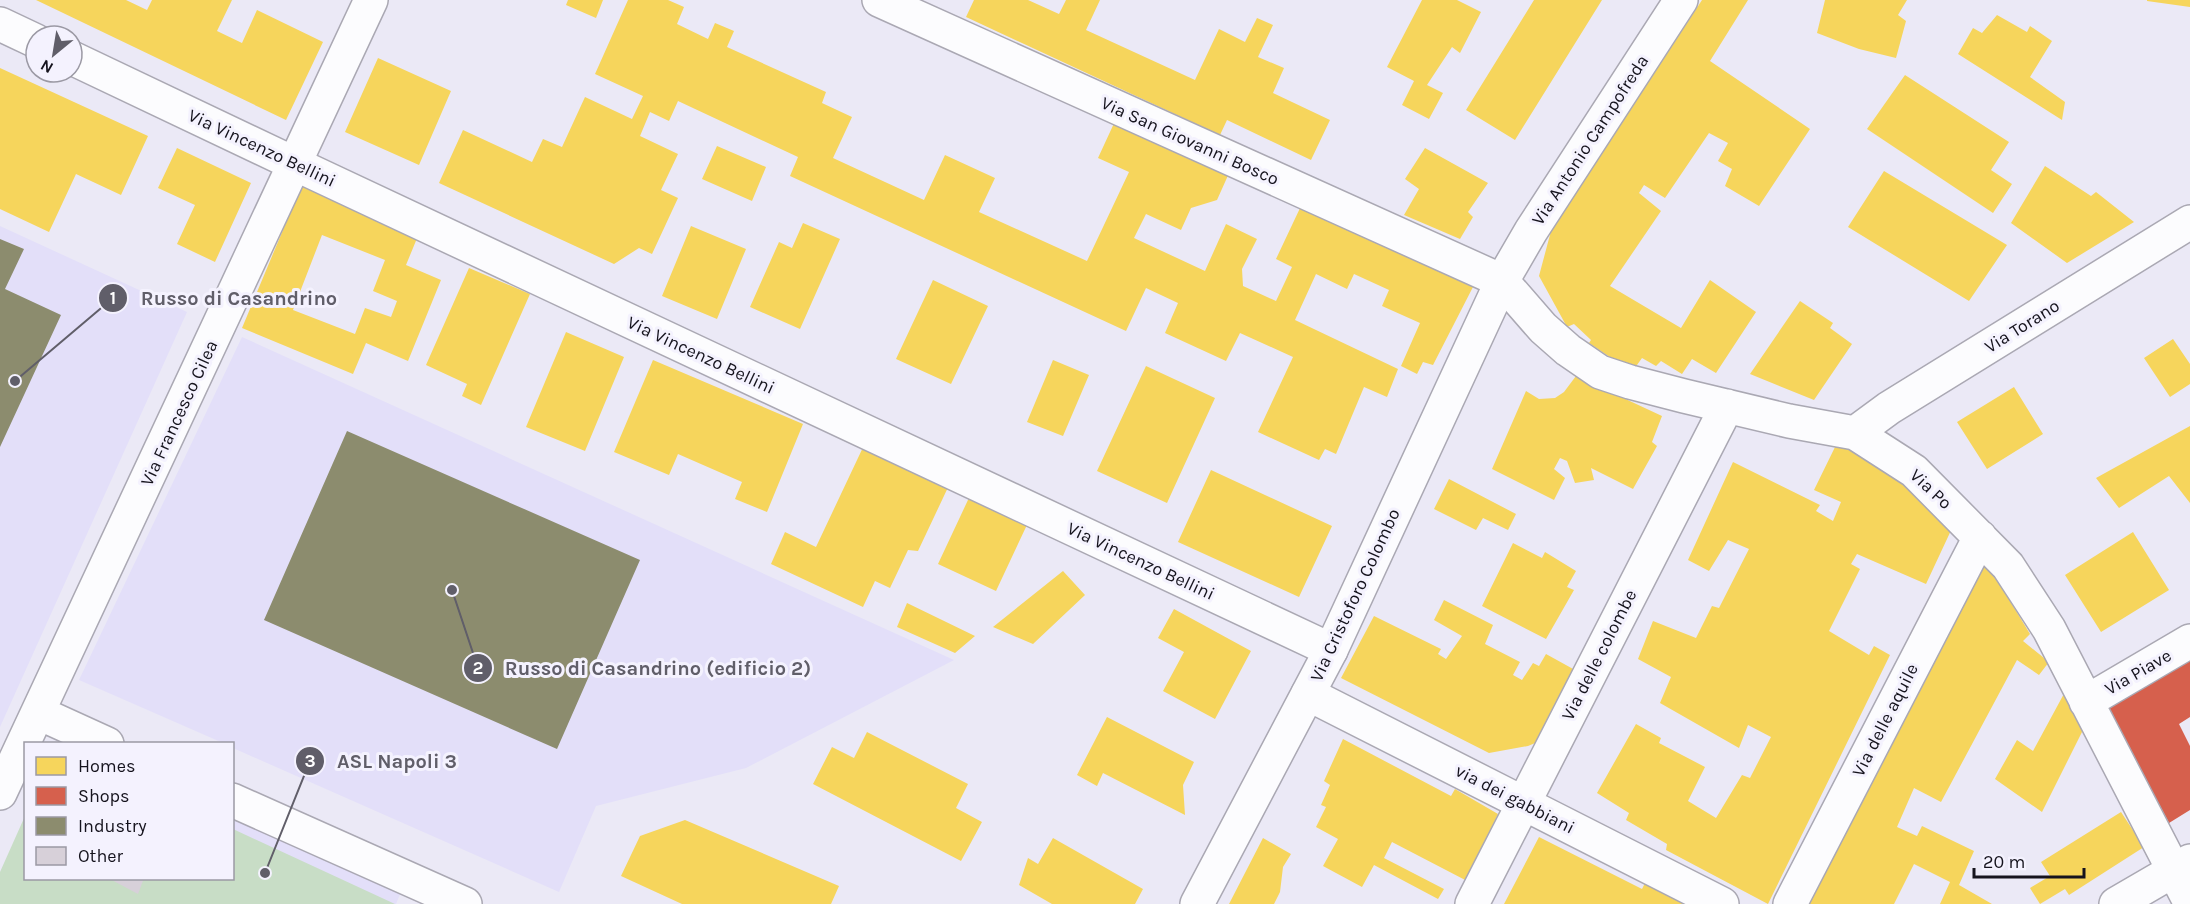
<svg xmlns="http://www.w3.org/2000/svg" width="2190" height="904" font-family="Karla,sans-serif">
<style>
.built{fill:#e3dff9}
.green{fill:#c8ddc6}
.homes{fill:#f6d55c;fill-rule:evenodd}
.shops{fill:#d6604d}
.industry{fill:#8c8c6e}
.building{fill:#d7d0d9}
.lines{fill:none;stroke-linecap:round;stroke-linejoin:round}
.street-casing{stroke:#aaa8b3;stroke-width:36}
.secondary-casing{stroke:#aaa8b3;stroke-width:36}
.street{stroke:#fcfcfe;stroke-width:33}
.secondary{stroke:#fcfcfe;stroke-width:33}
.labels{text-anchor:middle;stroke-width:6;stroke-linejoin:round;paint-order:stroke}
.street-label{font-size:18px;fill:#15131d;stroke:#f4f2fe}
.leader{fill:none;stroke:#605e69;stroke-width:2}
.callout-dot{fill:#605e69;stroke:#f4f2fe;stroke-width:2}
.mark-label{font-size:18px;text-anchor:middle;font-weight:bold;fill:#fff}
.callout-label{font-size:20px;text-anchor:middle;font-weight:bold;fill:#605e69;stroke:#f4f2fe;stroke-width:6;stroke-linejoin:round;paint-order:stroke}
</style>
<rect width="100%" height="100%" fill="#ebe9f6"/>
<!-- built -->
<path class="built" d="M0 226 187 312 0 727Z
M242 337 954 660 746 768 596 806 559 892 233 748 232 744 223 743 79 680Z
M233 814 403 887 396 904H135L232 878Z"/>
<!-- green -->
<path class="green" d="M25 816 26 878H232L233 829 395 904H0V872Z"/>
<!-- homes -->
<path class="homes" d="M36 0H126L147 10 152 0H232L217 31 242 43 257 10 323 42 286 120Z
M568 0H603L596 18 566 5Z
M628 0H668L684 7 677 24 708 39 715 23 734 31 727 47 826 92 822 103 852 117 833 158 924 200 945 155 995 178 979 212 1087 261 1129 172 1098 158 1116 119 1230 171 1217 200 1191 208 1181 230 1146 214 1134 238 1205 271 1226 224 1257 239 1242 269 1243 286 1276 301 1292 267 1276 259 1301 206 1474 285 1433 365 1423 362 1417 374 1401 366 1420 323 1382 306 1389 290 1354 274 1347 289 1316 274 1295 320 1398 369 1387 397 1364 387 1336 454 1325 449 1319 460 1258 432 1293 357 1240 333 1226 361 1165 333 1178 303 1146 288 1126 331 790 176 798 157 678 101 669 121 650 112 640 136 678 154 661 190 678 198 652 254 639 248 614 264 439 183 463 130 532 162 543 139 562 147 585 97 632 119 643 96 595 74Z
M974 0H1028L1059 14 1066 0H1100L1086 30 1195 80 1219 29 1245 42 1257 18 1273 25 1258 57 1284 68 1273 93 1330 120 1311 160 1227 120 1220 135 966 17Z
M1422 0H1457L1481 12 1460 53 1452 47 1427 85 1443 93 1429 119 1402 105 1414 81 1387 67Z
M1534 0H1602L1515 140 1466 110Z
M1702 0H1748L1710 61 1810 129 1759 206 1725 186 1732 169 1718 161 1728 143 1709 133 1665 198 1644 185 1639 193 1661 211 1610 286 1681 328 1710 280 1756 312 1716 373 1692 359 1682 374 1661 361 1656 366 1642 358 1632 372 1589 343 1591 340 1574 324 1567 327 1539 276 1551 231Z
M1825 0H1907L1898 15 1906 21 1896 58 1859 49 1817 33Z
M2147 0H2190V7L2147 1Z
M1997 15 2027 32 2030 26 2052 41 2030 77 2065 102 2062 120 1958 54 1973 28 1982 33Z
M378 58 451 91 419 165 345 132Z
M0 68 148 136 121 195 76 174 49 232 0 209Z
M1905 75 2009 142 1991 170 2012 184 1993 213 1867 129Z
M717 146 766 167 752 201 702 179Z
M177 148 251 183 215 262 177 244 195 205 158 188Z
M1425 148 1488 183 1468 212 1473 217 1460 239 1404 215 1419 189 1405 179Z
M2045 166 2091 196 2096 192 2134 222 2067 263 2011 223Z
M1884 171 2007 245 1969 301 1848 227Z
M303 182 420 231 406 265 441 280 408 361 366 343 353 374 242 328ZM322 235 385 260 373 291 397 301 391 317 365 308 355 334 293 310Z
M803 223 840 239 800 329 750 307 779 242 792 248Z
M691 226 746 249 717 319 662 296Z
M469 268 530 294 481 405 462 396 467 384 426 365Z
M933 280 988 306 951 384 896 359Z
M1800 301 1833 323 1830 328 1852 344 1814 400 1750 374Z
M566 332 624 357 585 451 526 427Z
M2173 339 2190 364V384L2170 397 2144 358Z
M653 360 803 424 767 512 735 499 742 482 678 454 669 475 614 452Z
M1053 360 1089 375 1063 436 1027 422Z
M1146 366 1215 398 1167 503 1097 471Z
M1576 376 1662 416 1652 442 1657 446 1633 489 1591 468 1594 480 1575 483 1567 461 1560 458 1554 469 1565 478 1554 500 1492 469 1526 391 1539 399 1555 398 1564 392Z
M2014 387 2043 434 1987 469 1957 422Z
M2190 426V503L2169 476 2119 508 2096 478Z
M866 441 951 481 918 551 908 550 890 588 875 581 863 607 771 564 785 532 816 547Z
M1836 445 1867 454 1954 524 1926 584 1857 554 1851 564 1860 569 1829 631 1869 655 1874 646 1890 655 1768 904 1666 850 1667 844 1626 820 1629 813 1597 793 1636 724 1661 738 1659 743 1705 767 1688 801 1716 818 1742 775 1750 778 1771 737 1748 725 1739 748 1660 703 1671 677 1638 659 1653 621 1696 638 1712 606 1719 608 1749 549 1728 540 1709 571 1688 560 1733 462 1820 505 1816 511 1833 521 1841 502 1814 490Z
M1211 470 1332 526 1299 597 1178 542Z
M1449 479 1516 514 1508 530 1483 518 1476 530 1434 509Z
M975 485 1033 512 996 591 938 564Z
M2133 532 2169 590 2101 632 2065 575Z
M1513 543 1542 558 1545 552 1576 571 1567 587 1574 590 1546 639 1482 606Z
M1981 553 2030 634 2023 641 2049 662 2039 675 2017 660 1941 802 1914 788 1897 827 1917 836 1922 826 1974 851 1959 885 1992 904H1940L1950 882 1914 864 1894 904H1800Z
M1063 571 1085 595 1033 644 993 627Z
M1444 600 1493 625 1485 644 1520 662 1513 675 1522 680 1533 663 1539 666 1546 654 1584 675 1552 736 1528 746 1489 753 1341 678 1374 616 1441 649 1438 654 1446 659 1462 636 1434 620Z
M907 603 975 636 955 653 897 627Z
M1174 609 1251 651 1215 719 1163 691 1184 652 1158 638Z
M2066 690 2085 726 2042 812 1995 779 2017 740 2033 751Z
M1107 717 1194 762 1183 785 1185 815 1103 773 1097 786 1077 775Z
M867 732 968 784 956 808 982 822 961 861 813 784 832 747 854 758Z
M1343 739 1451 796 1455 789 1498 814 1486 839 1491 843 1469 882 1392 842 1384 858 1444 889 1438 899 1374 865 1362 887 1323 866 1338 839 1316 827 1326 807 1321 805 1330 785 1324 781Z
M2121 812 2144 847 2069 895 2065 889 2040 904 2030 888 2050 876 2041 862Z
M685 820 839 886 831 904H682L621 876 640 836Z
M1539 837 1642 889 1648 877 1697 904H1504Z
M1053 838 1143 889 1135 904H1052L1019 885 1028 858 1038 864Z
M1263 838 1291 854 1283 867 1280 892 1274 904H1229Z"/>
<!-- shops -->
<path class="shops" d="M2190 657V717L2179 724 2190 746V810L2169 823 2107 706Z"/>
<!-- industry -->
<path class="industry" d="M0 239 24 249 5 289 61 315 0 447Z
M347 431 640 560 557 749 264 620Z"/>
<!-- building -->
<path class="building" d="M108 878H144L138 894Z"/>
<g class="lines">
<defs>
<path id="street" d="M879 0 1502 281 1543 328 1568 350 1600 372 1630 382 1684 396 1789 421 1855 433 1914 471 2008 566 2049 629 2190 902
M295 164 1331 650
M1855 433 1889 408 2190 222
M1308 694 1722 904
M2086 702 2190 641
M1472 904 1727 406
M1790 904 1980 537"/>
<path id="secondary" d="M0 24 36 41
M72 58 295 164
M39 713 107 744
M0 793 371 0
M232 800 465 904
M1197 904 1331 650 1502 281 1531 231 1681 0
M2116 904 2190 861"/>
</defs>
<!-- street casing -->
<use href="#street" class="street-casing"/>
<!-- secondary casing -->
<use href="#secondary" class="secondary-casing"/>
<!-- street -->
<use href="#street" class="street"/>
<!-- secondary -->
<use href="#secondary" class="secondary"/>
</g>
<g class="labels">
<!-- street labels -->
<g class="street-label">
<text transform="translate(1590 140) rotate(-57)" y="6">Via Antonio Campofreda</text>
<text transform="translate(1190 141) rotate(24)" y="6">Via San Giovanni Bosco</text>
<text transform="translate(262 148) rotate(25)" y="6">Via Vincenzo Bellini</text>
<text transform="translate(2022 326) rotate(-32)" y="6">Via Torano</text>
<text transform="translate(701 355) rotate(25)" y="6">Via Vincenzo Bellini</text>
<text transform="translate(179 413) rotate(-65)" y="6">Via Francesco Cilea</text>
<text transform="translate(1931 489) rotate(43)" y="6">Via Po</text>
<text transform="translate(1141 561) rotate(25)" y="6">Via Vincenzo Bellini</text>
<text transform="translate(1355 595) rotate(-65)" y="6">Via Cristoforo Colombo</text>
<text transform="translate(1599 655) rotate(-63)" y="6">Via delle colombe</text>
<text transform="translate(2138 672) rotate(-30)" y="6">Via Piave</text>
<text transform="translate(1885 720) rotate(-63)" y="6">Via delle aquile</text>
<text transform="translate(1515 799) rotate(27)" y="6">via dei gabbiani</text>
</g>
</g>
<!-- callouts -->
<path class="leader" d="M15 381L113 298M452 590L478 668M265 873L310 761"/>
<g class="callout-dot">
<circle cx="15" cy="381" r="6"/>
<circle cx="452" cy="590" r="6"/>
<circle cx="265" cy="873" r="6"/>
<circle cx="113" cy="298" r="15"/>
<circle cx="478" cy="668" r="15"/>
<circle cx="310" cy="761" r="15"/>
</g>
<g class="mark-label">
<text x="113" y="304">1</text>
<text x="478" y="674">2</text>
<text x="310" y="767">3</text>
</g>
<g class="callout-label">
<text x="239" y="305">Russo di Casandrino</text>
<text x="658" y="675">Russo di Casandrino (edificio 2)</text>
<text x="397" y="768">ASL Napoli 3</text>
</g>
<!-- legend -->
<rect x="24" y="742" width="210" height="138" fill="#f4f2fe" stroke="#9b99a4" stroke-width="1.5"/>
<rect x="36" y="757" width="30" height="18" fill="#f6d55c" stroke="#9b99a4" stroke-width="1.5"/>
<text x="78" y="772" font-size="18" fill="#15131d">Homes</text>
<rect x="36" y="787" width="30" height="18" fill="#d6604d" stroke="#9b99a4" stroke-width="1.5"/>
<text x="78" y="802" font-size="18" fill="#15131d">Shops</text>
<rect x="36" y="817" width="30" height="18" fill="#8c8c6e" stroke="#9b99a4" stroke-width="1.5"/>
<text x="78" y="832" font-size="18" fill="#15131d">Industry</text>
<rect x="36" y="847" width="30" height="18" fill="#d7d0d9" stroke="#9b99a4" stroke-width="1.5"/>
<text x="78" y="862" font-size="18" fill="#15131d">Other</text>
<!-- north arrow -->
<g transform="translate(54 54) rotate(210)"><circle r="28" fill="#f4f2fe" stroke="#9b99a4" stroke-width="1.5"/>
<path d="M0-4.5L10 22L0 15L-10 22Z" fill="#605e69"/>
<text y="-9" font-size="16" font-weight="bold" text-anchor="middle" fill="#15131d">N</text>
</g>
<!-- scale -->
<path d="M1974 868v9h110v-9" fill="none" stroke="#15131d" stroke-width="3"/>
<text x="1983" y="868" font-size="18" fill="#15131d" stroke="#f4f2fe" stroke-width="4.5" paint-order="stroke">20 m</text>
</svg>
